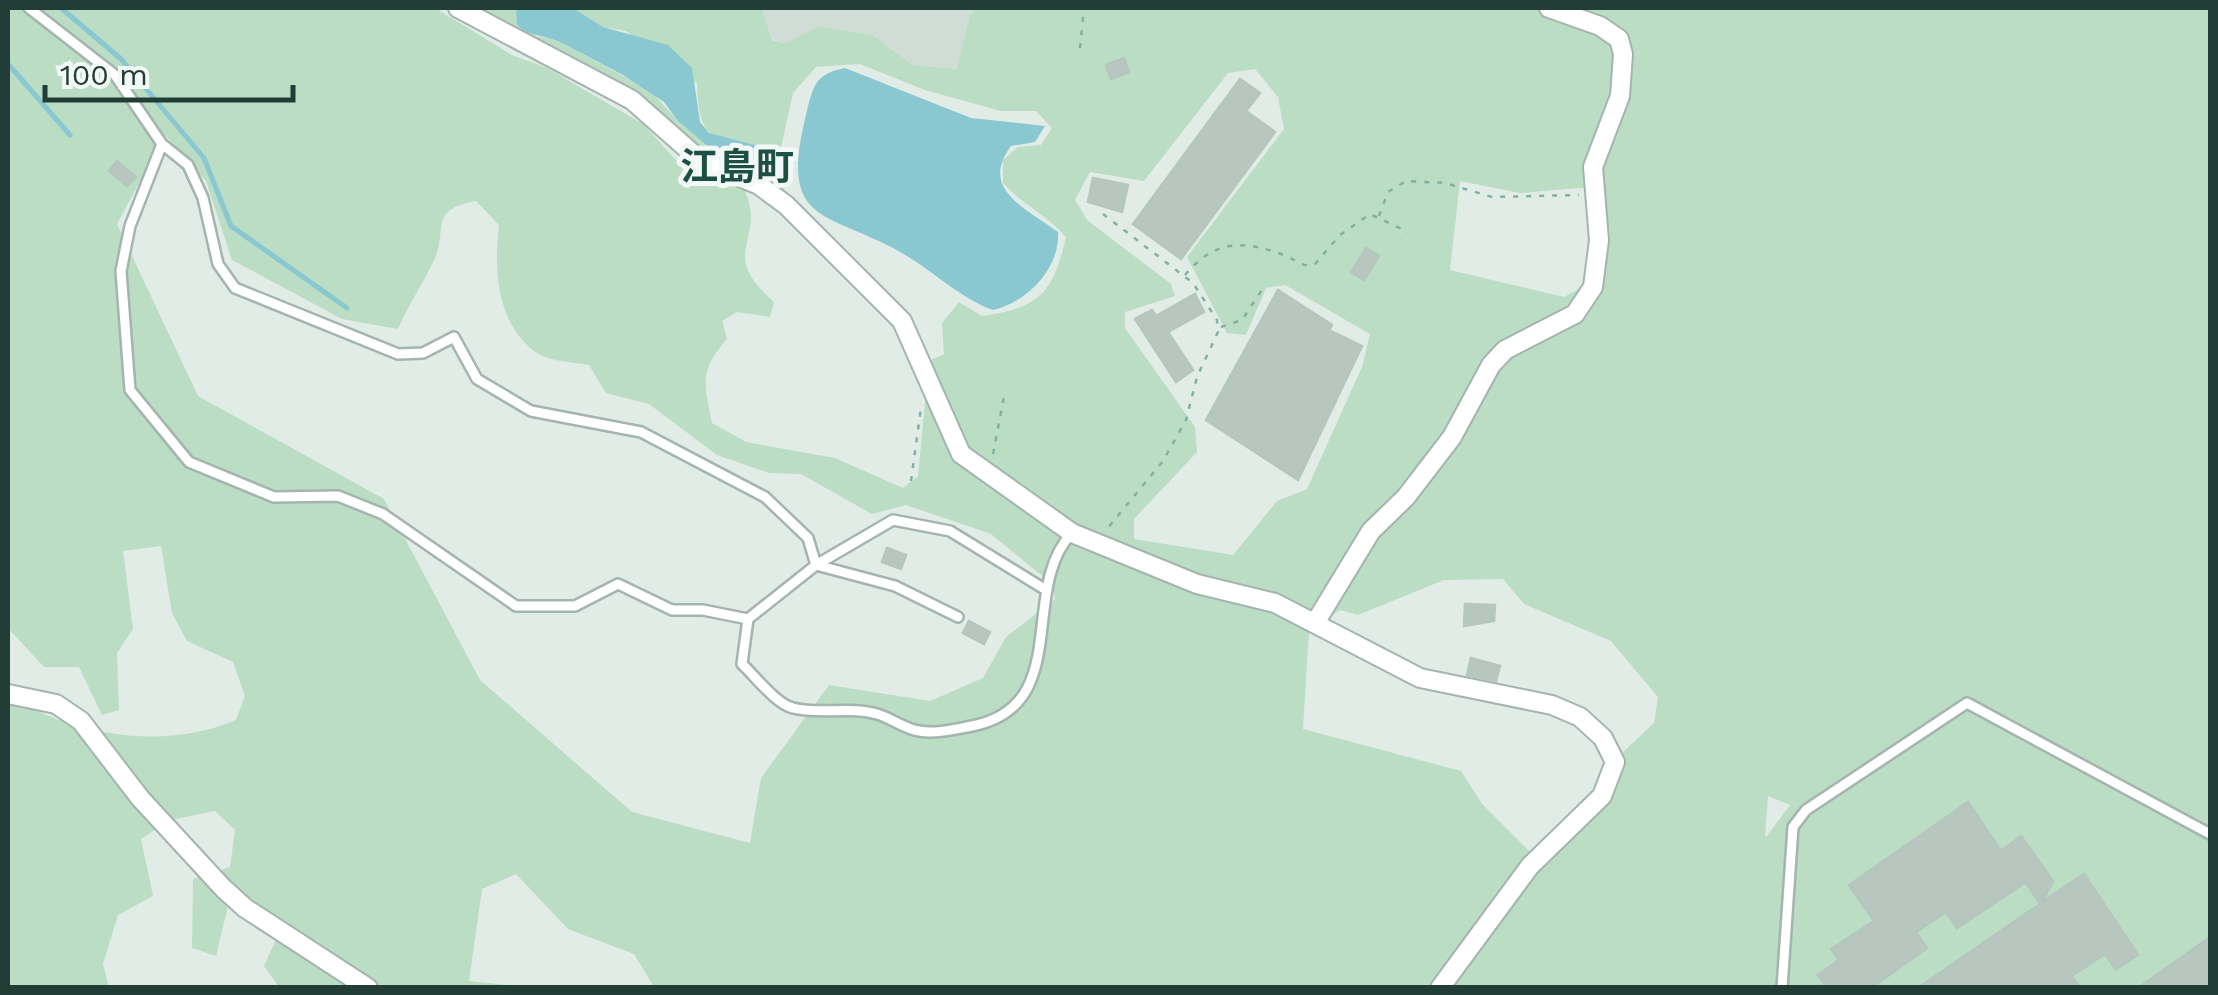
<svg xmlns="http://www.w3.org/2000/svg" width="2218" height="995" font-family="'Work Sans','Noto Sans JP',sans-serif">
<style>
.built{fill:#d0dcd6}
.green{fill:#baddc3;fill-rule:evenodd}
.water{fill:#89c7d1}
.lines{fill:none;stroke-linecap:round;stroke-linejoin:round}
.stream{stroke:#89c7d1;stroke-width:5}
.building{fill:#b7c7c0;stroke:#b4c6be;stroke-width:2.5}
.service-casing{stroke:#a4b4ae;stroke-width:14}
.minor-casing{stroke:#a4b4ae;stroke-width:22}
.path{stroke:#82b0a1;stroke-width:2.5;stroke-dasharray:5 8;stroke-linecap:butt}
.service{stroke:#fff;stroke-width:9}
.minor{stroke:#fff;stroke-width:18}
.labels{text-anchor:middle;stroke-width:10;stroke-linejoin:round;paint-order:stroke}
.quarter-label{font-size:38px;font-weight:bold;fill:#1d4f43;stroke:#f2f8f5}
</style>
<rect width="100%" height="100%" fill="#e1ece7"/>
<!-- built -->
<path class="built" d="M762 8H977L970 15 958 69 913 65 872 35 820 26 785 43 772 39Z"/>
<!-- green -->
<path class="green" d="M8 8H435L512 55 547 68 643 124 685 170 745 191C767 242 716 251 774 302L770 317 737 312 722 321 727 339C699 371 704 384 712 423L746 442 835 458 903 488 918 476 929 361 944 354 942 323 959 302 982 316C1039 308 1053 294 1066 237 1047 215 1023 205 1003 183V160L1018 147 1041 145 1052 128 1036 111H1001L925 90 860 64 816 67 793 93 777 165C738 120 698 169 697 83L626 31 603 27 573 8H762L772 40 785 43 819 26 872 35 913 65 957 69 970 15 977 8H2210V987H654L634 954 568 929 516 874 482 889 469 981 526 987H279L264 966 283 924 251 898 228 906 216 956 192 948 193 879 230 867 235 830 215 811 170 820 141 839 153 896 118 915 103 964 109 987H8V701C26 704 42 714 59 720 117 740 179 744 236 720L245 696 233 662 187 641 172 613 161 546 123 551 133 629 117 653 119 710 102 715 79 667H44L8 628ZM1255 69 1278 97 1284 129 1187 257 1227 333 1246 335 1266 288 1285 285 1370 334 1362 367 1307 489 1277 501 1233 555 1134 539V519L1197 452 1195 427 1125 328V312L1175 296 1171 284 1087 220 1075 200 1090 172 1144 181 1228 73ZM165 135 206 181 232 260 342 319 398 329C409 303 425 281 435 258 448 228 428 210 476 201L499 225C494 270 496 321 534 351 546 361 573 362 589 365L606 393 649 404 717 455 769 473 801 474 872 514 906 505 991 534 1052 584 1055 599 1006 637 983 678 930 701 829 685 761 778 750 843 632 812 480 680 384 499 198 396 117 224ZM1460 181 1520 193 1601 186 1610 234 1604 275 1564 297 1450 270ZM1503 579 1524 604 1611 641 1658 697 1654 723 1623 752 1617 788 1542 864 1482 804 1461 771 1303 729 1309 631 1340 610 1358 615 1444 580ZM1768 796 1790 805 1766 837 1765 836Z
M477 8H516L536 36 558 41 651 91 677 120 732 159 783 177 785 195 700 156 635 100 478 14Z"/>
<!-- water -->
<path class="water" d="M516 8H573L603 27 668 45 692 68 700 122 709 133 762 147 783 177 710 148 677 120 664 102 623 75 558 41 523 31 517 24Z
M845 68 971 118 1045 126 1035 142 1011 146C978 190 1028 209 1058 232 1060 269 1027 302 993 310 960 298 933 271 902 253 827 210 778 227 806 115 813 87 814 74 845 68Z"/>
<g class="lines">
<!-- stream -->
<path class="stream" d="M61 8 121 59 204 158 231 226 347 308
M8 64 70 135"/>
</g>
<!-- building -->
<path class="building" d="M1124 58 1129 72 1111 79 1106 65Z
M1240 79 1260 93 1246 111 1275 132 1181 259 1133 224Z
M117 161 136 177 127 186 109 171Z
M1093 178 1128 185 1122 212 1088 202Z
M1366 248 1379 256 1364 280 1351 272Z
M1278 290 1332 325 1329 330 1362 346 1298 480 1206 420Z
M1195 294 1204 312 1168 332 1193 370 1176 382 1135 319 1152 310 1156 316Z
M887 548 906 555 901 569 882 562Z
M1465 604 1495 605 1494 621 1464 626Z
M969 621 990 632 984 644 963 633Z
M1471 658 1500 666 1496 681 1467 675Z
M1968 802 2001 851 2021 836 2053 881 2042 902 2084 874 2138 955 2116 969 2105 954 2072 976 2080 988H1918L2040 904 2026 882 1957 928 1946 912 1916 932 1927 948 1871 988H1827L1818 975 1839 960 1831 949 1874 921 1849 885Z
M2210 937V988H2138L2165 969Z"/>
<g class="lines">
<defs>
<path id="service" d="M29 8 115 75 162 144 188 165 203 198 218 264 235 288 398 354 423 353 454 337 477 379 531 411 641 432 765 497 808 538 816 565 895 586 958 617
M162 144 130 226 121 271 130 390 189 462 274 497 338 496 383 514 516 606H575L618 584 672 610H703L748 619 816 565 893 520 950 531 1046 590
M748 619 742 664C755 676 776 704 793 708 820 715 851 706 877 714 891 718 905 729 919 731 937 734 955 729 972 726 1074 706 1018 589 1072 533
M1782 988 1793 827 1806 810 1967 703 2210 834"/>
<path id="minor" d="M458 8 632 100 701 161 759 185 786 205 902 321 961 454 1072 533 1197 584 1275 603 1420 678 1552 705 1580 717 1603 738 1615 762 1602 796 1530 866 1440 988
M1315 623 1371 531 1406 497 1452 437 1491 365 1505 350 1575 314 1593 287 1599 240 1593 167 1620 96 1623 54 1619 39 1600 26 1549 8
M8 694 56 704 81 721 140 798 223 888 245 908 368 988"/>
</defs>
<!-- service casing -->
<use href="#service" class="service-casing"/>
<!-- minor casing -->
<use href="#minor" class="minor-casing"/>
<!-- path -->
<path class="path" d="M1080 48 1084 8
M1103 214 1193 283 1217 320 1218 332 1197 377 1186 420 1163 461 1107 529
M1379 216 1388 192 1406 181 1445 183 1492 197 1579 195
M1185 275C1214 240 1243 239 1286 256 1298 261 1302 268 1315 264L1340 235 1370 214 1408 232
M1221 327 1242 320 1262 290
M993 454 1005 392
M911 481 921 408"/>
<!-- service -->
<use href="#service" class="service"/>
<!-- minor -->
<use href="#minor" class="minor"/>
</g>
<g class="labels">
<!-- quarter labels -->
<g class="quarter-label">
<text x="737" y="180">江島町</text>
</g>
</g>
<!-- border -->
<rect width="2218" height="995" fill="none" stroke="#223d35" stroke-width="20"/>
<!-- scale -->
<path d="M45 85v15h248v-15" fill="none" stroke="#223d35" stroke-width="5"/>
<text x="60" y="85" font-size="30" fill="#223d35" stroke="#f2f8f5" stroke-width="8" paint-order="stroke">100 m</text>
</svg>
